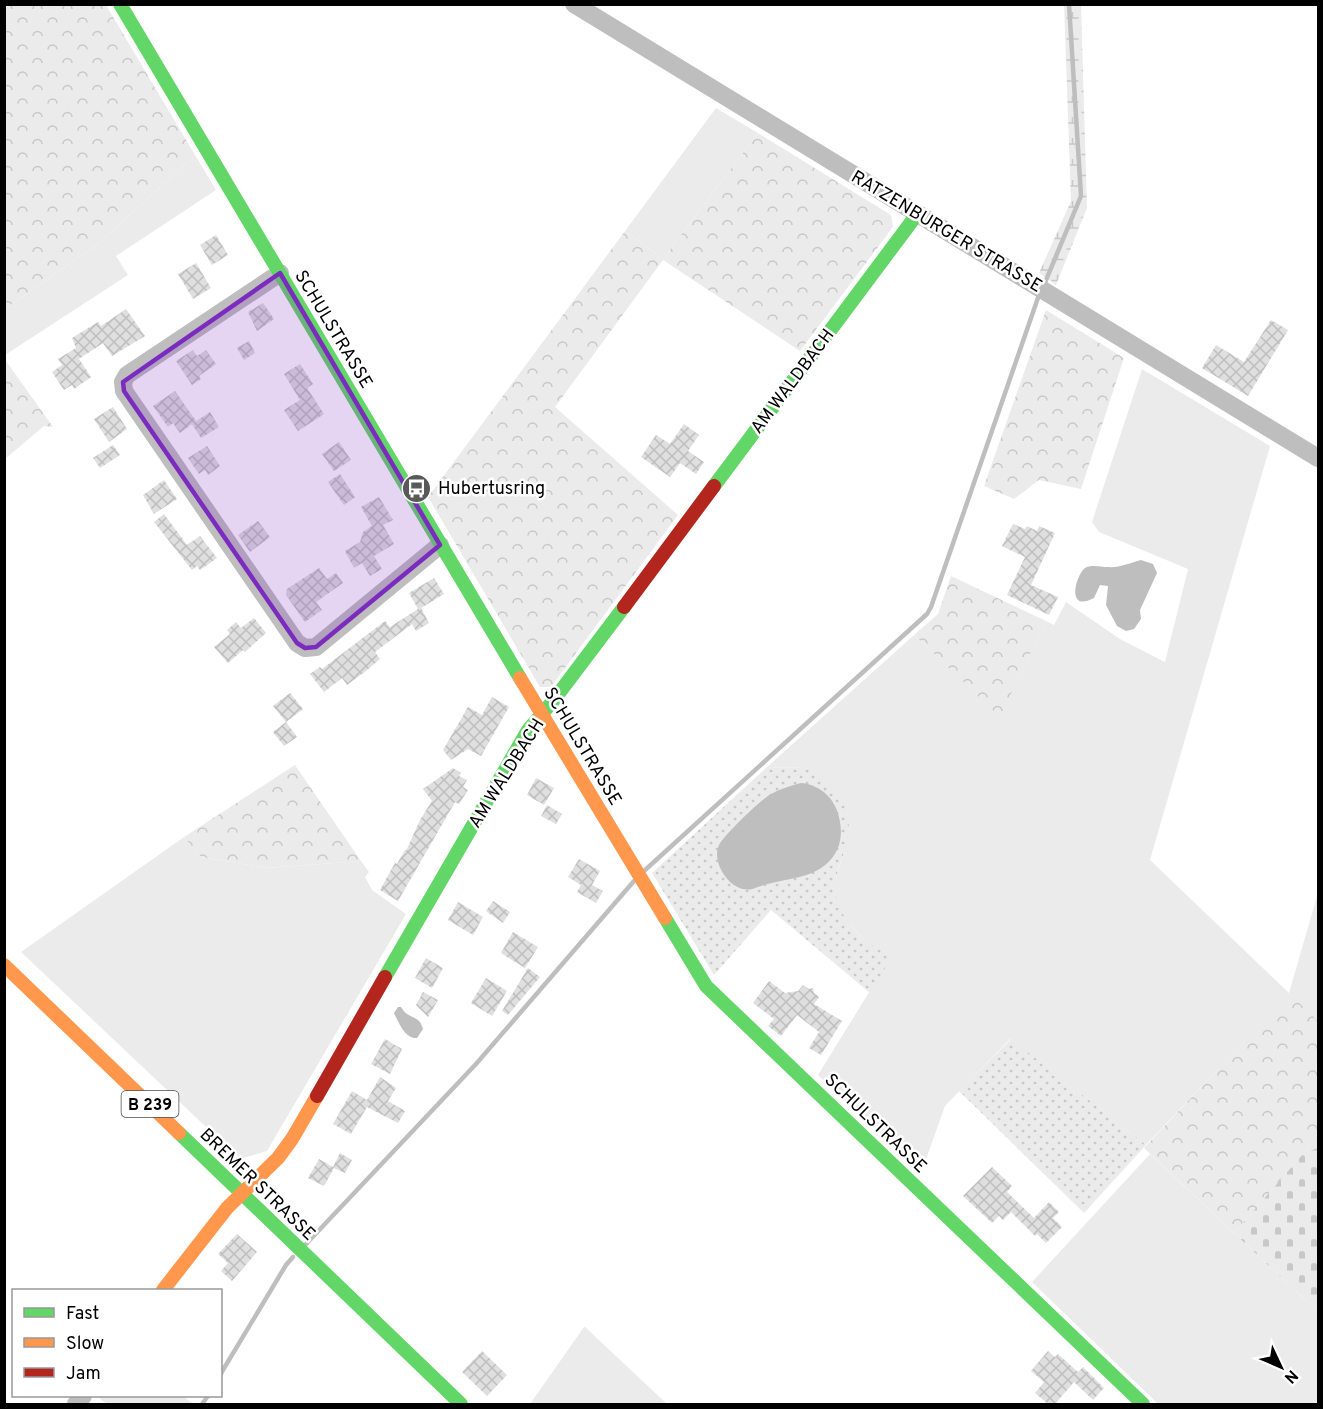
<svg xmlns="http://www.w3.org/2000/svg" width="1323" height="1409" font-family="Overpass,sans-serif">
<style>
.grass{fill:#ebebeb}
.forest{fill:url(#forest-crowns)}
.wetland{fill:url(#wetland-marsh)}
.cemetery{fill:url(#cemetery-stones)}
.garden{fill:url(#garden-dots)}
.water{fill:#bebebe}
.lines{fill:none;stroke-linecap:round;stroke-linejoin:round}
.stream{stroke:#bebebe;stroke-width:4.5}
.building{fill:url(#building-cross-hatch)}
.street{stroke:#bebebe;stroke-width:18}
.fast{stroke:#63d668;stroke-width:14}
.slow{stroke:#ff974d;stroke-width:14}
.jam{stroke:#b3261e;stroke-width:14}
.marked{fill:#7b2cbf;fill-opacity:0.2;stroke:#7b2cbf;stroke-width:4.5;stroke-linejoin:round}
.labels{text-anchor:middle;stroke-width:5;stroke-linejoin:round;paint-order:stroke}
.shield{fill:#fff;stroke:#4c4c4c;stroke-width:1.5}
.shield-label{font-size:16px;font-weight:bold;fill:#000}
.street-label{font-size:18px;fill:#000;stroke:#fff}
.poi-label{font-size:18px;fill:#000;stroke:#fff;text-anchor:start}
</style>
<defs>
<pattern id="forest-crowns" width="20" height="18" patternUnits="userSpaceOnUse" patternTransform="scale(1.5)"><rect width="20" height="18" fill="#ebebeb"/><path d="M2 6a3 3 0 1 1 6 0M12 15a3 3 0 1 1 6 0" fill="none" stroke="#c8c8c8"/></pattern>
<pattern id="wetland-marsh" width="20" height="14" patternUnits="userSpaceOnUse" patternTransform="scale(1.5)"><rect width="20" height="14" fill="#ebebeb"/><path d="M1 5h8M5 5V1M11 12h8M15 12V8" fill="none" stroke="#c8c8c8"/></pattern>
<pattern id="cemetery-stones" width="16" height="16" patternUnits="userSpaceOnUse" patternTransform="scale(1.5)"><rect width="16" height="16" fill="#ebebeb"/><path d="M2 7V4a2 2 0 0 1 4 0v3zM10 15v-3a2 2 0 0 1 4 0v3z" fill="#c8c8c8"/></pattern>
<pattern id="garden-dots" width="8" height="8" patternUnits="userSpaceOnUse" patternTransform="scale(1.5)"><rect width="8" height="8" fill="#ebebeb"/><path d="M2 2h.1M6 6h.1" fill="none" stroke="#c8c8c8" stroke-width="1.8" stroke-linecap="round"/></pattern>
<pattern id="building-cross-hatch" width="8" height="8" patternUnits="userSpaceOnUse" patternTransform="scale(1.5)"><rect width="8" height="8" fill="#dfdfdf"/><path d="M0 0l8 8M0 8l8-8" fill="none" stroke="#bebebe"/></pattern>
</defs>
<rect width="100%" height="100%" fill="#fff"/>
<!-- grass -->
<path class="grass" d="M716 108 758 133 663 259 625 231Z
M195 155 216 190 116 256 128 275 5 355V309L98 244Z
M1142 369 1270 446 1150 860 1289 993 1318 893V1021L1289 994 1146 1145 1010 1039 945 1106 921 1173 818 1075 892 955C879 953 867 942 858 933 812 887 849 871 848 821L804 767 766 768 914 635 1000 716 1046 621 1054 625 1066 602 1120 639 1165 662 1188 569 1099 532 1092 522Z
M184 837 201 857 267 868 361 861 369 872 365 877 372 890 406 914 267 1151 240 1159 21 952Z
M1150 1154 1318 1312V1404H1158L1032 1282Z
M584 1327H585L667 1404H530Z
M101 1396H182L194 1404H107L99 1398Z"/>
<!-- forest -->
<path class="forest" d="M5 4 106 5 195 155 98 244 5 309Z
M758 133 891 215 893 227 800 351 663 260 555 407 678 515 551 687H540L428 497 625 231 663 259Z
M1046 310 1124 358 1081 489 1039 480 1014 499 984 486Z
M4 358 53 427 44 426 5 459Z
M951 576 1046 621 1000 717 914 635 938 614Z
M295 765 361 861 267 868 201 857 184 837Z
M1289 993 1318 1021V1148L1304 1154 1234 1233 1144 1148Z"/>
<!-- wetland -->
<path class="wetland" d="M1064 5H1081L1087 208 1056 285 1039 273 1071 201Z"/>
<!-- cemetery -->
<path class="cemetery" d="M1318 1148V1312L1234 1233 1304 1153Z"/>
<!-- garden -->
<path class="garden" d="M804 767C817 776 834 785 842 800 869 854 803 877 858 933 867 942 880 953 893 955L870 993 771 910 714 975 652 873 766 768Z
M1011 1039 1146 1145 1084 1213 959 1091Z"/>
<!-- water -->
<path class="water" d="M1141 560 1153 564 1157 573 1140 610 1141 619 1134 629 1126 631 1117 626 1106 605 1108 586 1100 585 1094 598C1066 613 1075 576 1085 568 1091 564 1101 567 1108 567 1119 568 1130 563 1141 560Z
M801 783C816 784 830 794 836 808 841 820 843 835 838 848 823 882 785 876 755 888 734 897 710 864 719 845 724 835 760 800 771 794 780 789 790 786 801 783Z
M398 1007H401C403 1010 404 1012 407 1014 415 1019 420 1018 423 1029L417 1038C405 1039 399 1023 394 1013Z"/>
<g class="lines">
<!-- stream -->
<path class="stream" d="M1044 285 1081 196 1069 4
M644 871 927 614 931 607 1040 292
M306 1244 476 1064 634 881
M220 1375 286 1265 293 1257
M202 1404 208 1396"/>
</g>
<!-- building -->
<path class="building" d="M216 235 228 255 212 265 200 245Z
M196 263 211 288 193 299 178 274Z
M263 303 274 319 257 331 248 312Z
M126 309 145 336 112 356 103 343 79 359 91 377 74 389 72 385 64 390 52 372 62 365 58 359 76 348 72 338 98 322 101 326Z
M1271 320 1288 330 1248 396 1202 368 1216 345 1244 362Z
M249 341 255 353 244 360 237 348Z
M193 350 197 356 206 350 216 364 199 376 201 379 192 385 176 361Z
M300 364 313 384 307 388 324 414 298 431 284 410 300 400 284 374Z
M175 391 196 421 180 433 173 423 168 427 153 406Z
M113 407 127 429 109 442 94 419Z
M210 412 219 427 201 438 192 424Z
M684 424 699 435 688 451 704 462 696 474 680 463 670 477 641 457 656 435 670 444Z
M339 442 351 460 334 471 322 454Z
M113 445 120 455 100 468 93 458Z
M207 446 220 466 208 475 205 470 199 474 188 458Z
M340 474 355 497 344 505 328 482Z
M164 480 177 499 154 514 143 495Z
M379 497 393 520 383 525 394 544 374 556 382 569 370 576 362 563 354 568 345 551 360 542 363 532 372 526 361 507Z
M164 514 187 545 200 536 217 558 200 570 197 566 192 570 154 522Z
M258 521 270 537 250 552 238 535Z
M1013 524 1025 529 1027 526 1037 531 1039 526 1055 533 1031 585 1058 597 1049 615 1007 595 1025 557 1002 546Z
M319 568 327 579 336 573 343 583 316 602 322 610 305 622 286 595 287 589Z
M434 578 444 594 421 608 429 623 416 631 412 624 375 652 380 659 366 671 347 685 342 678 324 692 310 674 320 667 322 669 385 621 390 627 418 609 409 593Z
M254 618 266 633 245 652 243 650 228 663 214 647 230 634 227 630 236 622 241 628Z
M290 693 303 709 286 722 273 706Z
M492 697 509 707 481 756 468 749 451 760 443 750 468 707 482 715Z
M286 722 297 737 284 746 273 732Z
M453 768 461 773 459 776 467 780 463 787 468 790 459 804 455 802 398 901 380 890 395 863 397 864 405 850 406 851 420 820 432 801 423 789Z
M536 778 554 788 544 805 527 795Z
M547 805 562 814 556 824 541 816Z
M579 859 600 871 592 885 603 891 596 903 577 892 581 885 568 877Z
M493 901 510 912 503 923 486 911Z
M458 902 483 917 473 935 448 920Z
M513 932 538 947 525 968 501 953Z
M426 958 443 968 432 988 415 978Z
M528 968 540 977 508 1015 502 1011Z
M486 978 507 991 492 1016 471 1003Z
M769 981 785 993 798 991 803 985 809 989 813 988 814 993 819 997 814 1004 842 1021 821 1055 809 1048 819 1032 797 1015 781 1036 768 1026 774 1019 753 1003Z
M423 992 438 1000 428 1017 416 1005Z
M385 1039 402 1049 390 1074 371 1064Z
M380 1077 396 1088 388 1101 405 1111 398 1123 367 1107 351 1134 333 1124 352 1091 367 1100Z
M340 1153 352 1160 345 1173 334 1168 324 1186 308 1178 319 1159 333 1167Z
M992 1167 1012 1186 1007 1192 1034 1218 1049 1202 1059 1212 1053 1218 1062 1227 1046 1243 1037 1234 1035 1236 1011 1212 1003 1220 999 1216 992 1223 963 1196Z
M237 1234 257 1252 232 1281 221 1271 228 1263 218 1254Z
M482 1351 507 1375 487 1396 462 1372Z
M1048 1351 1055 1357 1058 1354 1078 1372 1083 1367 1104 1388 1093 1400 1074 1382 1055 1404H1048L1035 1393 1044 1382 1031 1371Z"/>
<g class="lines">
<!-- street -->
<path class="street" d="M574 4 1318 458
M280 273 127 375 123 382 124 391 297 643 305 648 316 647 440 545
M76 1404 83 1396"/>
<!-- fast -->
<path class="fast" d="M120 4 520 678
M714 486 918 213
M665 918 706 986 1143 1404
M385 977 528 730 553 701 624 607
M179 1133 461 1404"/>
<!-- slow -->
<path class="slow" d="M520 678 665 918
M4 965 179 1133
M163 1290 227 1208 278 1158 292 1139 317 1096"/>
<!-- jam -->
<path class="jam" d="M624 607 714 486
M317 1096 385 977"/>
</g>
<!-- marked area -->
<path class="marked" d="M280 273 440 545 316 647 305 648 297 643 124 391 123 382Z"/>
<!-- icons -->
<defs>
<symbol id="bus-disc" viewBox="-11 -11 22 22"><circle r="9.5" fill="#595959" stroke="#fff"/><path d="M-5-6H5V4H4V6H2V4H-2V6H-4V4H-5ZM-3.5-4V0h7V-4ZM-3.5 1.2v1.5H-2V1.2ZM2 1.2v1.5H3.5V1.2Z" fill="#fff"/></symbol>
</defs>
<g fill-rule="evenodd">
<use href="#bus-disc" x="400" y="472" width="33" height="33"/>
</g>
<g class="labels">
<!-- shield labels -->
<rect class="shield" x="121.5" y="1091" width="57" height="26" rx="4.5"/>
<g class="shield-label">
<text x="150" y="1110">B 239</text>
</g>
<!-- street labels -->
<g class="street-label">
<text transform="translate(947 231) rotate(31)" y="6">RATZENBURGER STRASSE</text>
<text transform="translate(334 329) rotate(59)" y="6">SCHULSTRASSE</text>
<text transform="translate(792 381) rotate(-53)" y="6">AM WALDBACH</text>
<text transform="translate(583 746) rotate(59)" y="6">SCHULSTRASSE</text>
<text transform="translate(506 773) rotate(-58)" y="6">AM WALDBACH</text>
<text transform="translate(876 1123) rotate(44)" y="6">SCHULSTRASSE</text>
<text transform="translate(258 1184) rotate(44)" y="6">BREMER STRASSE</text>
</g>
<!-- poi labels -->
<g class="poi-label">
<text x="438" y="494">Hubertusring</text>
</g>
</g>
<!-- border -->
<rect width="1323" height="1409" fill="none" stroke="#000000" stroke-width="12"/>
<!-- legend -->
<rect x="12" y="1289" width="210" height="108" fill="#ffffff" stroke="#999999" stroke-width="1.5"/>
<rect x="24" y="1308" width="30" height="9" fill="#63d668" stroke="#999999" stroke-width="1.5"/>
<text x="66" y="1319" font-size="18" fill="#000000">Fast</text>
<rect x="24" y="1338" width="30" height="9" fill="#ff974d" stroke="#999999" stroke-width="1.5"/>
<text x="66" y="1349" font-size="18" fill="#000000">Slow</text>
<rect x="24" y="1368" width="30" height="9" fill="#b3261e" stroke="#999999" stroke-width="1.5"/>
<text x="66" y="1379" font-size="18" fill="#000000">Jam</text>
<!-- north arrow -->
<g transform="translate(1281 1367) rotate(134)" stroke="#ffffff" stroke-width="4.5" paint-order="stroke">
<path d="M0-4.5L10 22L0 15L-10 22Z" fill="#000000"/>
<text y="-9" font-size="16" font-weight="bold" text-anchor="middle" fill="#000000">N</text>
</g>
</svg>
